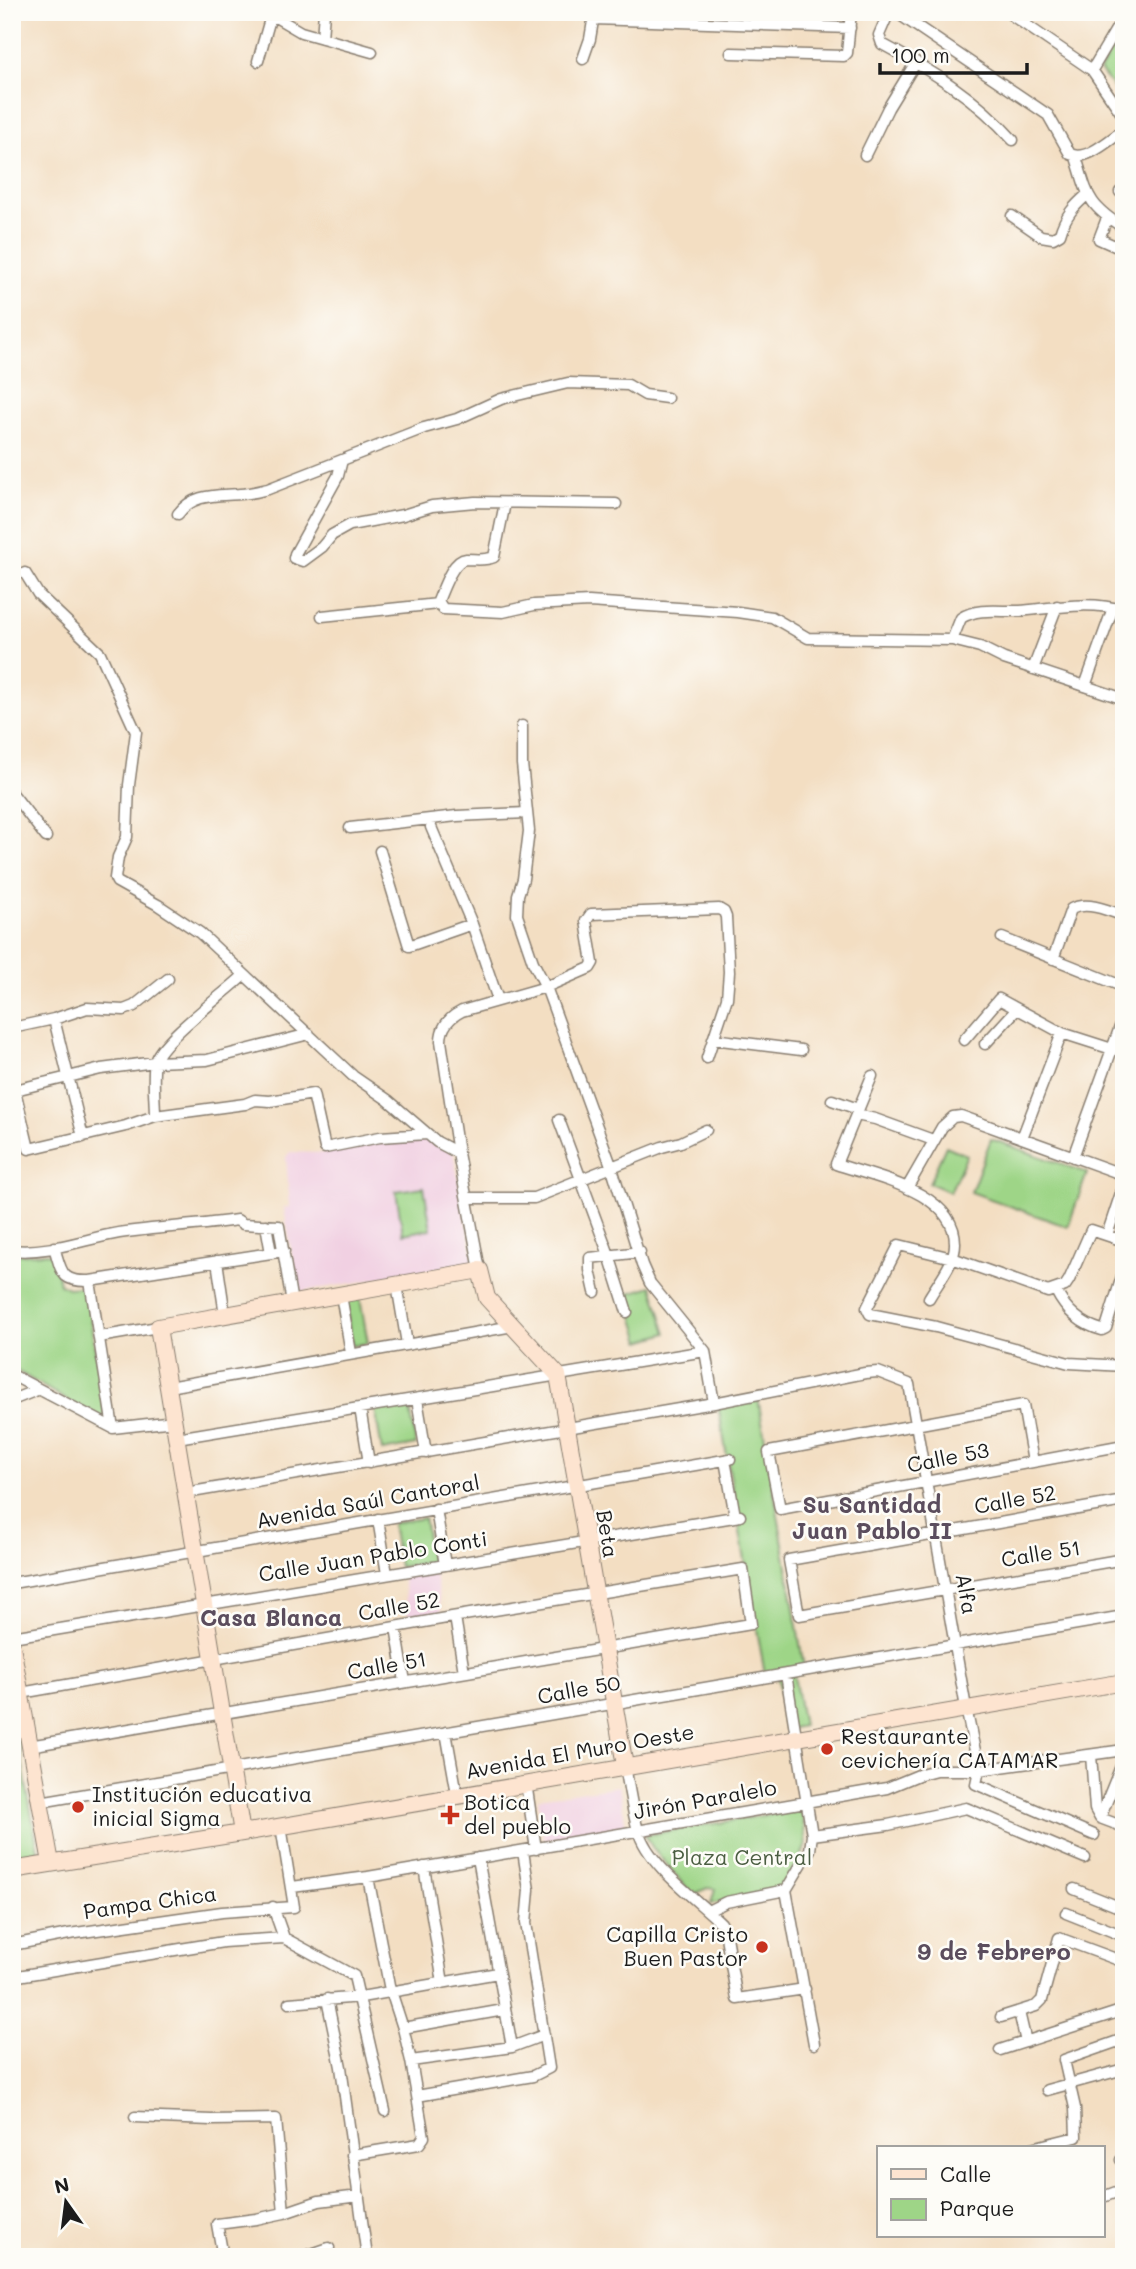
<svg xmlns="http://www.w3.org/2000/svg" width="1136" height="2269" font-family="Mali,sans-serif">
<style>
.built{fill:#f1d0e2}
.green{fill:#9ed587;stroke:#5d7852;stroke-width:2}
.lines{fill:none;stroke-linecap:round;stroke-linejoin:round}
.street-casing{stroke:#887d6f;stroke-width:13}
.secondary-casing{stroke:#887d6f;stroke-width:18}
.street{stroke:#fff;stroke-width:10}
.secondary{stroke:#fde4d0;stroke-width:16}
.poi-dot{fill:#c8321e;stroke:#fdfcf7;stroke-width:2.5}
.labels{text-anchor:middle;stroke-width:5;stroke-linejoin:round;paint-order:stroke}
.street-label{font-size:21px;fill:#1c1c1c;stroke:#fdfcf7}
.poi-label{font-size:21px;fill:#1c1c1c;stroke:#fdfcf7;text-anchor:start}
.park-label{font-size:21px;fill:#4a5d41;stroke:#fdfcf7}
.neighbourhood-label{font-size:23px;font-weight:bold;fill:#5b4d5d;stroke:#fdfcf7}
</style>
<rect width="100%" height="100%" fill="#fdfcf7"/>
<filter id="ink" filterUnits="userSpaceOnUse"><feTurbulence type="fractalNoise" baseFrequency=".0143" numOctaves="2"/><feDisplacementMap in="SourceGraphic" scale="14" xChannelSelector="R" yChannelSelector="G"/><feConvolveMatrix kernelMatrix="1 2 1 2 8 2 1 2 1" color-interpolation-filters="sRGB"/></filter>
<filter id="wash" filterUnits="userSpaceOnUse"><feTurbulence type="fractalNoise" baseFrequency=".00686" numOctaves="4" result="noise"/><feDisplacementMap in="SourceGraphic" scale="28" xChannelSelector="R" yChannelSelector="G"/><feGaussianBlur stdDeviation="1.57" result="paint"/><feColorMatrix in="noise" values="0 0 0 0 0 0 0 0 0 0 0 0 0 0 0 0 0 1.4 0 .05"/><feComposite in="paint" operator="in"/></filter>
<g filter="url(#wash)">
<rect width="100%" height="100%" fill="#f3dec2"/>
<!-- built -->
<path class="built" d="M424 1139 453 1152 474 1263 298 1292 284 1208 290 1207 286 1157 290 1152 321 1153 379 1142Z
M434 1569 442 1616 409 1622 402 1574Z
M619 1786 626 1827 544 1840 538 1798Z"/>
<!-- green -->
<path class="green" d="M1124 28V102L1100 70Z
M991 1139 1087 1173 1068 1227 971 1192Z
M946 1146 967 1155 950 1192 929 1183Z
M424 1187 431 1229 403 1234 396 1191Z
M47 1253 52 1256 60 1284 68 1288 81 1287 86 1292 106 1419 104 1422 12 1368V1255Z
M652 1286 667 1333 641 1341 626 1294Z
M360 1298 368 1343 352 1346 345 1300Z
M758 1398 804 1667 793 1670 803 1726 787 1729 777 1673 765 1675 718 1405Z
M398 1404 400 1410 410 1408 416 1445 382 1451 375 1409Z
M424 1518 431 1562 399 1567 392 1523Z
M12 1706 39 1855 12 1860Z
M802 1809 806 1845 799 1862 781 1889 711 1904 715 1889 707 1888 693 1895 654 1850 645 1835Z"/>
</g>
<g filter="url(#ink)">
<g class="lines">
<defs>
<path id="street" d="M112 12V13
M889 12 879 35 882 44C931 70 976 98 1013 140
M896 12 1048 115 1070 154C1087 162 1110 139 1124 130
M1007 12 1092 70 1124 117
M272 15 301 32 372 52
M594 19 850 28
M322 38 324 12
M731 53 844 56 847 53 851 12
M583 59 590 39 594 15
M258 61 272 12
M1092 70 1124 16
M865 155 888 108 916 62
M1076 157C1088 196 1087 205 1124 228
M1120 192 1124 194
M1012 216 1041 236 1053 238 1060 234C1065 216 1074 206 1088 194
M1107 218 1099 239 1124 250
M342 460 338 476 295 554 294 558 303 561 322 547 332 535 350 525 403 515 432 506 475 502 616 504
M505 503 494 557C484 561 476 559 466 559 452 560 443 590 438 601L443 609 503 612 534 605 589 602 738 612 772 617 808 638 952 640 980 647 1004 659 1124 699
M178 514C193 493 216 496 240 494 249 494 259 491 268 489L424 428 457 419 501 399 568 383 628 385 645 395 667 398
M25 573 38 594 100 653 136 732 129 785 127 837 118 857 115 878 117 882 158 905 200 933 353 1076 388 1100 437 1142 458 1153
M322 616 438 604
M952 640 961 618C979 607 1000 612 1020 611 1053 608 1091 600 1124 611
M1033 669 1057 606
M1085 686 1113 608
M522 726V764L529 831 523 879 518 895 517 915 533 962 546 987 612 1168 642 1265 650 1283 705 1351 714 1403
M12 793 46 837
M431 827 472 924 498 1000
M350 828 457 816 526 813
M380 851 409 946 472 924
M1002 938 1124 987
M1053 959 1071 909C1087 901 1108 910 1124 916
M54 1019 83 1137
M12 1028 54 1019 87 1008 124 1010 134 1006 168 979
M713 1039 801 1050
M964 1040 999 999 1062 1033 1112 1049
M985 1044 1017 1009
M872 1076 836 1164C874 1177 956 1192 955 1244 955 1263 938 1282 929 1298
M12 1078 29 1149 126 1126 155 1116 245 1104 255 1100 270 1101 313 1094 325 1148 380 1137 427 1134
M15 1090 101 1069 155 1062 207 1060 309 1034
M832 1100 858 1109
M856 1115 875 1119 933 1140
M155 1116C155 1099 152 1078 155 1062 160 1040 226 993 244 975
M559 1120 609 1255 627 1312
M1022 1138 1062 1033
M1073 1157 1124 1016
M907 1188 942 1127 953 1117 961 1116 1124 1175
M467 1198H534L662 1147 681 1142 706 1130
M266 1225 271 1253
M1107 1235 1124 1184
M1124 1241 1091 1230 1069 1280 1065 1286 1048 1292 952 1258 899 1245 867 1308 870 1314 936 1327 1069 1363 1124 1366
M54 1247C62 1272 60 1282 90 1281L284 1251
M12 1250C48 1254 84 1239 119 1233 158 1227 197 1226 237 1220L243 1224 279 1226 292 1303
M217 1261 225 1315
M480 1270 458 1153 441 1041C441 1026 450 1017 462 1011L546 987 590 968 593 963 586 921 591 914 719 909 724 912 726 917 729 972 727 998 707 1058
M90 1281 113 1428
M397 1285 407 1344
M1056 1291C1066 1311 1080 1324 1102 1330L1106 1328 1124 1270
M595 1292 590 1270V1258L640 1252
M341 1295 351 1353
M99 1337 158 1327
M12 1375 113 1428 174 1421
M168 1387 513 1326
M417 1399 426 1453
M12 1400 37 1390
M360 1408 369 1463
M177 1438 705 1351
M725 1460 735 1516
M1033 1462 1023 1405 769 1452 780 1509C894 1488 1009 1467 1124 1445
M186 1493 714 1403 865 1373 878 1372 909 1384 966 1708 979 1770 976 1784 1094 1835
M1124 1501 789 1560 799 1615 1124 1559
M436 1509 445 1565
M378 1519 387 1574
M12 1583 730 1459
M455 1617 464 1672
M396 1627 405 1682
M12 1637 740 1516
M786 1674 812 1835 810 1850 786 1890 814 2044
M21 1693 452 1617 743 1569 751 1624 29 1746
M446 1732 457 1794
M1091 1755 1095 1809 1100 1818 1124 1827
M625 1766C629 1787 632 1810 638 1830 648 1865 695 1898 721 1923L725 1931 737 1999 805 1989
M526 1783 536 1849
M40 1802 1124 1616
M1100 1818 1124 1759
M812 1835 888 1825 966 1808 1085 1858
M478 1858 512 2047
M424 1867 443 1983
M292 1887 368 1877 887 1788 921 1774 936 1770H979L1124 1750
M1074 1889 1124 1909
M273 1907 284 1938
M708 1911 726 1902 786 1890
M1066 1913 1124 1936
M12 1945 69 1934 222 1912 294 1907 281 1826
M12 1977 223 1942 284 1938 354 1976 385 2111
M327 1999 341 2067 367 2257
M289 2003 361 1997 498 1973
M1019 2012 1026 2042
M1001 2017 1036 2006 1042 2000 1059 1938 1124 1962
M403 2028 504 2010
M1000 2050 1124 2010
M411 2061 512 2047 544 2035
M1047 2090 1124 2069
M417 2096 533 2076 549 2068 526 1923 529 1890 523 1851
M135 2117 211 2120 276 2119 284 2213
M1032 2148 1076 2137 1075 2108 1064 2060 1124 2039
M352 2155 419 2144 424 2137 411 2061 403 2028 389 1985 368 1877
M1121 2160 1124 2159
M1103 2197 1124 2189
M223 2257 217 2224 256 2219 284 2213 319 2201 359 2196
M303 2257 329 2248"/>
<path id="secondary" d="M12 1646 51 1863
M242 1833 158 1327 480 1270 487 1298 558 1375 625 1766
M12 1870 242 1833 1124 1682"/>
</defs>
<!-- street casing -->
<use href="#street" class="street-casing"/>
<!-- secondary casing -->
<use href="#secondary" class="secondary-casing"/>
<!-- street -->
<use href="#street" class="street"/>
<!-- secondary -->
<use href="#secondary" class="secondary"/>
</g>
</g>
<!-- markers -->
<g class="poi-dot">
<circle cx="827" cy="1749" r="7"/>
<circle cx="78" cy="1807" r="7"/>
<path d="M446.5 1804.5h7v7h7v7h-7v7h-7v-7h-7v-7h7z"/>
<circle cx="762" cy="1947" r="7"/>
</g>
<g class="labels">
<!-- street labels -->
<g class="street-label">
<text transform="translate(948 1458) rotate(-11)" y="7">Calle 53</text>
<text transform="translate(1015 1500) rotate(-10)" y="7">Calle 52</text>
<text transform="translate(368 1502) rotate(-10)" y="7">Avenida Saúl Cantoral</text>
<text transform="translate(607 1534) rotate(81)" y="7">Beta</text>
<text transform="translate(1041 1554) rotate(-9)" y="7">Calle 51</text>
<text transform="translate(373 1557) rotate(-9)" y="7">Calle Juan Pablo Conti</text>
<text transform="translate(966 1594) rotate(80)" y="7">Alfa</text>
<text transform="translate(399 1607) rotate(-10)" y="7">Calle 52</text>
<text transform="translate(387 1666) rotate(-10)" y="7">Calle 51</text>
<text transform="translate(579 1690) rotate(-10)" y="7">Calle 50</text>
<text transform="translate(580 1752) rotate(-10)" y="7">Avenida El Muro Oeste</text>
<text transform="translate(705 1800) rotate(-10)" y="7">Jirón Paralelo</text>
<text transform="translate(150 1903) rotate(-8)" y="7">Pampa Chica</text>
</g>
<!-- poi labels -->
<g class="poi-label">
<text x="841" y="1744">Restaurante<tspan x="841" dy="24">cevichería CATAMAR</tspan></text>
<text x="92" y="1802">Institución educativa<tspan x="92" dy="24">inicial Sigma</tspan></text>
<text x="464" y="1810">Botica<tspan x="464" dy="24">del pueblo</tspan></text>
<text x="748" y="1942" text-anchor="end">Capilla Cristo<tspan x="748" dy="24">Buen Pastor</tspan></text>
</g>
<!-- park labels -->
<g class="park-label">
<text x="742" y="1865">Plaza Central</text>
</g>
<!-- neighbourhood labels -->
<g class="neighbourhood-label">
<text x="872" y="1513">Su Santidad<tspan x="872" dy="26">Juan Pablo II</tspan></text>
<text x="271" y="1626">Casa Blanca</text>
<text x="994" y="1960">9 de Febrero</text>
</g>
</g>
<!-- margin -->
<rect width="1136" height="2269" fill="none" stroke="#fdfcf7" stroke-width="42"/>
<!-- legend -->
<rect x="877" y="2146" width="228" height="91" fill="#fdfcf7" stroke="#a3a29f" stroke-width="2"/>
<rect x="891" y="2169" width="35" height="10" fill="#fde4d0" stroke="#a3a29f" stroke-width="2"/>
<text x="940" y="2182" font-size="21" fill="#1c1c1c">Calle</text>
<rect x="891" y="2199" width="35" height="21" fill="#9ed587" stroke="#a3a29f" stroke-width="2"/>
<text x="940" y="2216" font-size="21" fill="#1c1c1c">Parque</text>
<!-- north arrow -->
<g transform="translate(66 2202) rotate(346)" stroke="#fdfcf7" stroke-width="5" paint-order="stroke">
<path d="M0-5L12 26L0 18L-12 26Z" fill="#1c1c1c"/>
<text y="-10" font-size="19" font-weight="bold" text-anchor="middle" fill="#1c1c1c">N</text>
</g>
<!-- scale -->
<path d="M880 63v10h147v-10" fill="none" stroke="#1c1c1c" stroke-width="3.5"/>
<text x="891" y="63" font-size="21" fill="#1c1c1c" stroke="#fdfcf7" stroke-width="5" paint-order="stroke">100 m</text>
</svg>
